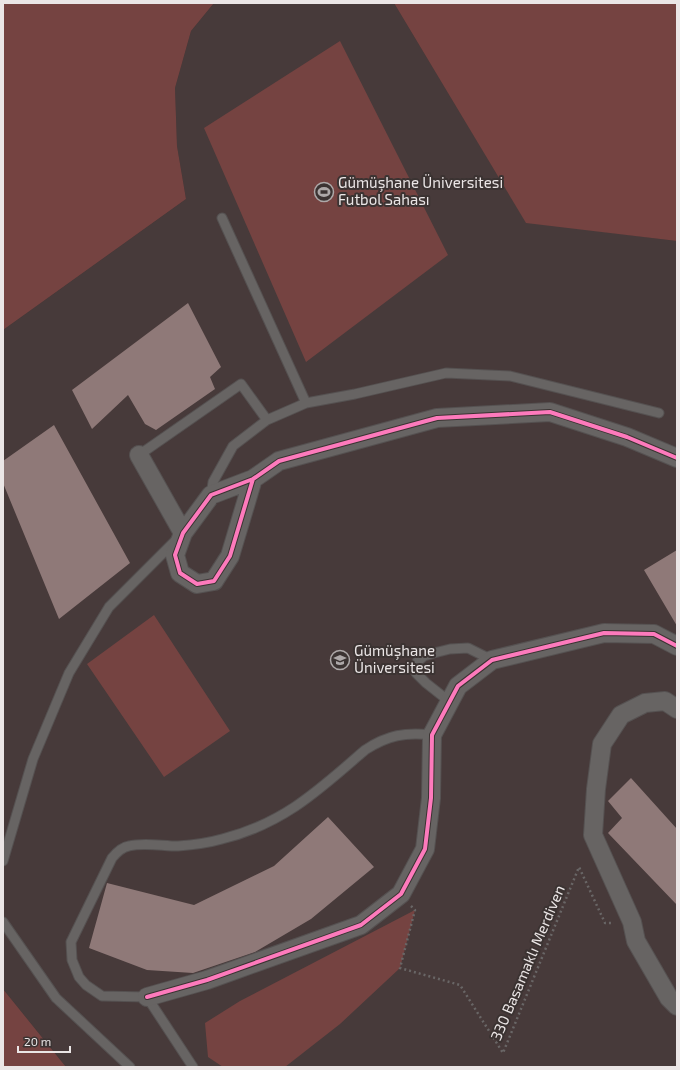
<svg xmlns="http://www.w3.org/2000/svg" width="680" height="1070" font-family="'Exo 2',sans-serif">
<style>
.built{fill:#473a3a}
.green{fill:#754341}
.building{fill:#8f7978}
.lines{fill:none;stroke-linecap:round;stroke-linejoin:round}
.lane-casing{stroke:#555151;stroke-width:11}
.street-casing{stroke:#555151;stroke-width:20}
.path{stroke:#696666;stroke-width:2.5;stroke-dasharray:2 3;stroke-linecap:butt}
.lane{stroke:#676463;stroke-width:9}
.street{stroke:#676463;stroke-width:18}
.cycleway-casing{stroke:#3b3332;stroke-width:6}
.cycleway{stroke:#fd7abc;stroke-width:4}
.labels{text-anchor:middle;stroke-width:4;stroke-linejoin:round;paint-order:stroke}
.poi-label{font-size:15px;fill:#ebe6e6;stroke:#3b3332;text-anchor:start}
.street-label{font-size:15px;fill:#ebe6e6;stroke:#3b3332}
</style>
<rect width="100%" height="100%" fill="#393434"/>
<!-- built -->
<path class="built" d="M214 3H394L526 222 677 241V1067H66L3 989V330L186 199 177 146 175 88 191 31Z"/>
<!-- green -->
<path class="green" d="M3 3H214L191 31 175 88 177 146 186 199 3 330Z
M394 3H677V241L526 223Z
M340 41 448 255 306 362 204 128Z
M154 615 230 731 164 777 87 664Z
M415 910 400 968 340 1024 285 1067H223L208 1057 205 1023 240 1001Z
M3 989 66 1067H3Z"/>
<!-- building -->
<path class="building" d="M188 303 221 367 210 377 215 389 156 430 145 424 128 395 92 429 72 390Z
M54 425 130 563 59 619 3 483V461Z
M677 550V626L644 570Z
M631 778 677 829V905L608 833 622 818 608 801Z
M328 817 374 867 311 919 255 952 193 973 147 970 89 948 107 883 194 905 274 866Z"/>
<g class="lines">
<defs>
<path id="lane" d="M222 218 306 403
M139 455 241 384 267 420 306 403 355 394 446 373 510 376 659 413
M211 495 213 482 233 446 267 420
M450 702 426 683 416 673 417 662 424 656 434 653 450 649 468 648 492 660
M3 861 33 759 69 673 109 607 176 540
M3 922 56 998 130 1067
M193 1067 147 997 102 996 86 985 79 977 72 960 71 942 112 858C117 852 122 847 129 846 143 842 163 846 178 846 192 845 208 843 222 839 283 824 319 790 365 750 388 735 405 732 432 735"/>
<path id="street" d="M139 455 183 533
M253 479 211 495 183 533 175 555 180 573 197 584 214 581 230 556 253 479 279 461 437 418 550 412 627 437 677 458
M677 709 665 701 645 703 621 715 602 744 596 789 593 835 632 922 636 941 669 998 677 1006
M147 997 207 980 361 925 401 894 425 849 431 798 432 735 458 686 492 660 604 633 654 634 677 646"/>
</defs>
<!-- lane casing -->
<use href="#lane" class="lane-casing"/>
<!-- street casing -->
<use href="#street" class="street-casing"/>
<!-- path -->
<path class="path" d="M411 906 415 910 400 968 460 985 503 1053 579 867 605 923H614"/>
<!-- lane -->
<use href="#lane" class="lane"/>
<!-- street -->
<use href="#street" class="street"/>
<defs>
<path id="cycleway" d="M253 479 211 495 183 533 175 555 180 573 197 584 214 581 230 556 253 479 279 461 437 418 550 412 627 437 677 458
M147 997 207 980 361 925 401 894 425 849 431 798 432 735 458 686 492 660 604 633 654 634 677 646"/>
</defs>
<!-- cycleway casing -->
<use href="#cycleway" class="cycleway-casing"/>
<!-- cycleway -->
<use href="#cycleway" class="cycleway"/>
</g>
<!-- icons -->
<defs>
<symbol id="stadium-ring" viewBox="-11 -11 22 22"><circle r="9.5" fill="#3b3332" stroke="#ada8a8" stroke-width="1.5"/><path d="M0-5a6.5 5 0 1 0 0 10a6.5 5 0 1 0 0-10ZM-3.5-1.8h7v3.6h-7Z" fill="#ada8a8"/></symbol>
<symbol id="university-ring" viewBox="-11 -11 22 22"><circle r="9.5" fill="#3b3332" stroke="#ada8a8" stroke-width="1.5"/><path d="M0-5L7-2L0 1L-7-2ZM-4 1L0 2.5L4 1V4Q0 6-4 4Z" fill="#ada8a8"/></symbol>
</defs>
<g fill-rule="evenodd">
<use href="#stadium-ring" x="313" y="181" width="22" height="22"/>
<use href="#university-ring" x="329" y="649" width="22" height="22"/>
</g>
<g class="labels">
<!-- poi labels -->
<g class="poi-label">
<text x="338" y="188">Gümüşhane Üniversitesi<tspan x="338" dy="17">Futbol Sahası</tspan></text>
<text x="354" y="656">Gümüşhane<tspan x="354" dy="17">Üniversitesi</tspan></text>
</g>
<!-- street labels -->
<g class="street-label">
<text transform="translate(528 963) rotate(-67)" y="5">330 Basamaklı Merdiven</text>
</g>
</g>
<!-- border -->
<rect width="680" height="1070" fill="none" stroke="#ebe6e6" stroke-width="8"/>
<!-- scale -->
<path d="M18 1046v6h52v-6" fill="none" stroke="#ebe6e6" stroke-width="2"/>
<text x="24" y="1046" font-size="12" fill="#ebe6e6" stroke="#3b3332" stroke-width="3" paint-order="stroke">20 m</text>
</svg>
